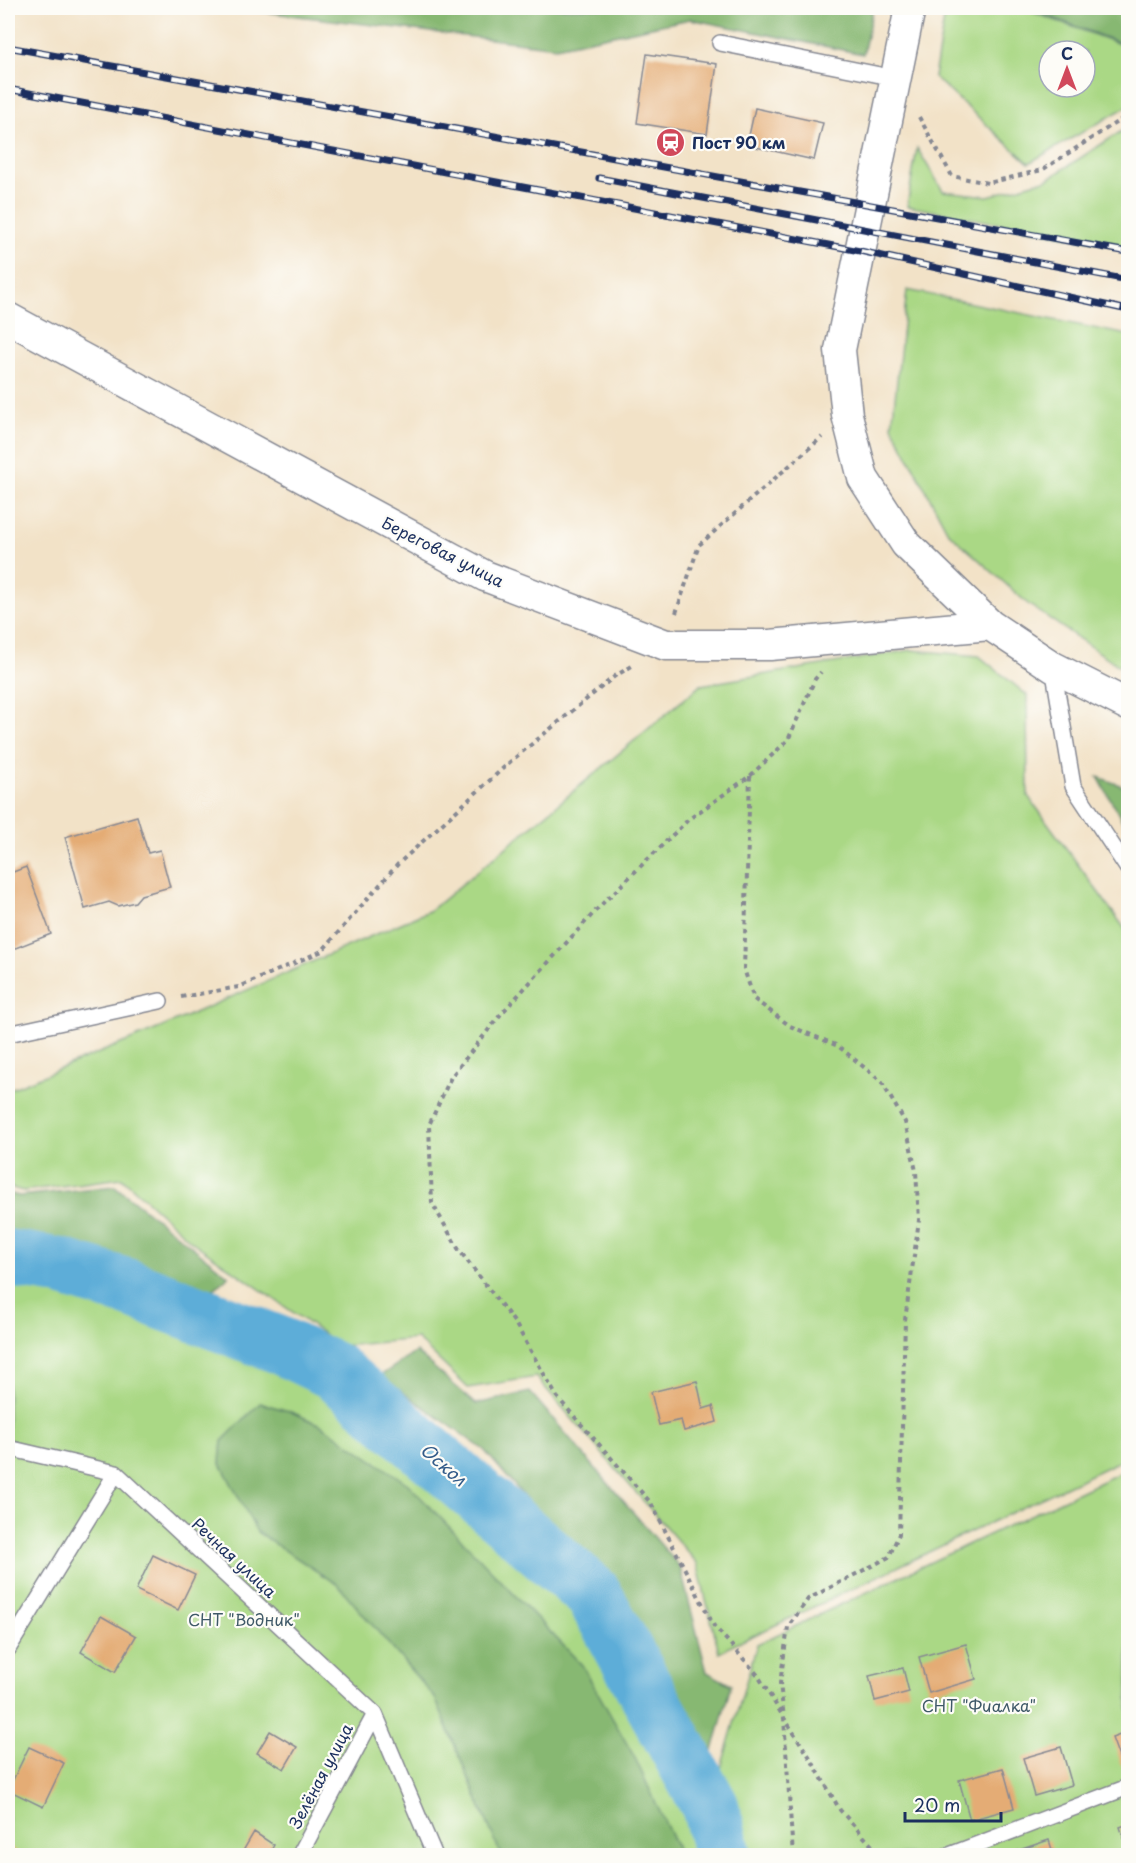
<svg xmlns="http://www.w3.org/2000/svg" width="1136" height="1863" font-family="'Playpen Sans',sans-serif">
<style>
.green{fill:#aad885;stroke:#628472;stroke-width:1.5;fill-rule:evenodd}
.forest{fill:#87b872;stroke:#517468;stroke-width:1.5}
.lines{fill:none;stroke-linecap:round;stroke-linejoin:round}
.river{stroke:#5dadd8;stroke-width:58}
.building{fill:#e4ac75}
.lane-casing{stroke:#868892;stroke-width:18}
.street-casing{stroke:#868892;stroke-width:33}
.path{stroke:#868892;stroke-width:4;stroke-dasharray:4.5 4.5;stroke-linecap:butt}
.lane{stroke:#fff;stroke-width:15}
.street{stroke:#fff;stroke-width:30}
.rail-casing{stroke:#1b2f5e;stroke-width:7}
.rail{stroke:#fdfcf7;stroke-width:4.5;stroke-dasharray:14;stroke-linecap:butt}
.labels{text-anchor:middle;stroke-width:4.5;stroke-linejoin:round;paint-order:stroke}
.poi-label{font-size:16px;font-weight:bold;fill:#1b2f5e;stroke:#fdfcf7;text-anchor:start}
.street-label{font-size:16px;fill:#1b2f5e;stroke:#fdfcf7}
.park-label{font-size:16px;fill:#3f5968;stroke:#fdfcf7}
.water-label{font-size:18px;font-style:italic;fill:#325b89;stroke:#fdfcf7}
</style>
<rect width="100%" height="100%" fill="#fdfcf7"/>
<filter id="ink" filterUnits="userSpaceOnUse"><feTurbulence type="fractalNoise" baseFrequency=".0167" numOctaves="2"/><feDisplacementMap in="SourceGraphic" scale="12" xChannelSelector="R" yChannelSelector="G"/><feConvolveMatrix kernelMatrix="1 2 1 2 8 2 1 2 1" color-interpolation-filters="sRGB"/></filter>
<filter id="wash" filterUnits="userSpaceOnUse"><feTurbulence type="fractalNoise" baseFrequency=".008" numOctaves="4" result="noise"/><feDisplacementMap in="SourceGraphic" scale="24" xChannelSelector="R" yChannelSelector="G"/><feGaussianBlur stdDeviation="1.35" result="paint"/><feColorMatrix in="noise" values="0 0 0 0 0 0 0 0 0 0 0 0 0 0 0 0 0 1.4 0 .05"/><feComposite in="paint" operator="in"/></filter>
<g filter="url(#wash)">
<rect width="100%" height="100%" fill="#f2e2c7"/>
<!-- green -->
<path class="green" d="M946 8H1021L1128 47V106L1029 163 934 77ZM1049 51H1085V87H1049Z
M1128 127V248L907 206 917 148 943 191 988 196 1048 179Z
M907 290 1128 335V672L1028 604 948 532 892 426Z
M911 650 979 656 1027 695 1028 796 1128 933V1457L719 1652 697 1563 536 1377 468 1388 417 1339 341 1346 191 1241 122 1178 23 1191 8 1187V1090L160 1028 431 910 701 685Z
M8 1272 48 1278 117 1298 187 1322 324 1376 581 1601 693 1805 713 1855H8Z
M1128 1469V1855H723L710 1806 757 1644Z"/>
<!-- forest -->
<path class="forest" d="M231 8H873L863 54 690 19 556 47Z
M1026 8H1128V46Z
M1098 777 1128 788V831Z
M115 1186 229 1276 201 1300C151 1261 70 1239 8 1231V1193L19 1196Z
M416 1352 476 1404 530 1392 680 1567 707 1672 731 1685 708 1769 674 1702 623 1619 567 1546 484 1450 380 1376Z
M260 1403 289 1411 321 1425 408 1484 582 1665 635 1758 680 1855H501L435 1698 338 1585 257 1532 220 1462 222 1441Z"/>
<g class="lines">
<!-- river -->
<path class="river" d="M8 1258 57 1266 126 1287 277 1344 334 1371 593 1594 710 1806 723 1856"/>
</g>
<g id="blocks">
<!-- building -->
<path class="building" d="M647 54 717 64 707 134 637 123Z
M755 108 823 123 814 160 747 145Z
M137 816 148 853 160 850 170 887 141 895 135 902 118 906 109 902 85 909 65 837Z
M26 867 51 934 8 951V874Z
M697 1381 703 1409 713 1406 717 1422 684 1431 681 1420 659 1425 651 1392Z
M153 1555 195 1575 178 1610 136 1590Z
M101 1616 136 1636 115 1672 81 1652Z
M966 1644 976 1679 929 1693 919 1657Z
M903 1668 909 1692 875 1701 869 1676Z
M270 1731 297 1747 284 1769 257 1753Z
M1128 1732V1766L1123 1768 1112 1738Z
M29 1747 64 1763 43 1807 8 1790Z
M1061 1747 1072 1785 1034 1796 1023 1758Z
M1003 1768 1014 1808 970 1820 959 1780Z
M1128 1824V1851L1120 1827Z
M254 1832 274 1845 268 1856H240Z
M1049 1840 1054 1856H1011L1010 1853Z
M8 1845 23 1856H8Z"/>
</g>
</g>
<g filter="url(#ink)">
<use href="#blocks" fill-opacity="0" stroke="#868892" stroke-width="1.5"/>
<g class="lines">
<defs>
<path id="lane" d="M720 43 895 78
M1053 667 1073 786 1128 869
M8 1034 160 1001
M8 1448 116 1473 375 1714 435 1856
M8 1649 116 1473
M299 1856 375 1714
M947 1856 1128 1787"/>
<path id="street" d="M910 8 840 350 847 415 863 478 906 544 990 625 1053 667 1128 705
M8 318 485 576 666 645H770L990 625"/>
</defs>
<!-- lane casing -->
<use href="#lane" class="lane-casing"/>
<!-- street casing -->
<use href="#street" class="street-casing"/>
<!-- path -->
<path class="path" d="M919 117 952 176 988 183 1042 170 1128 115
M676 613 699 545 822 437
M750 776 744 969 754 999 790 1026 838 1046 881 1081 905 1122 916 1171 919 1220 905 1320 899 1534 889 1557 808 1599 788 1627 780 1683 784 1718 809 1756 840 1810 874 1848 885 1856
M181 997 239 987 322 951 398 864 511 761 615 676 632 666
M793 1856 784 1718 757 1674 714 1626 651 1503 557 1397 515 1323 459 1250 432 1203 429 1125 451 1077 501 1014 601 905 689 819 750 776 788 740 815 679 821 672"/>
<!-- lane -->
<use href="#lane" class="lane"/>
<!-- street -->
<use href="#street" class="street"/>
<defs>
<path id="rail" d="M8 47 1128 252
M8 89 860 251 1128 310
M599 178 1128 280"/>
</defs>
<!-- rail casing -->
<use href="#rail" class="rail-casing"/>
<!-- rail -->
<use href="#rail" class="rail"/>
</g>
</g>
<!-- icons -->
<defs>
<symbol id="station-disc" viewBox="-11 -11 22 22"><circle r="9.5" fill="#d1495b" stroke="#fdfcf7"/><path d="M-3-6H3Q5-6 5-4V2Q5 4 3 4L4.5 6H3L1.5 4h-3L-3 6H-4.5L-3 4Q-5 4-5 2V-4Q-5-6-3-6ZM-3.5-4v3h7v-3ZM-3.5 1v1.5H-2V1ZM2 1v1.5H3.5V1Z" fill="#fff"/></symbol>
</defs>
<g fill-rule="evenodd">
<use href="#station-disc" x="654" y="126" width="33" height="33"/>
</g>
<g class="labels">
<!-- poi labels -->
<g class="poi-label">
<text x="692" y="149">Пост 90 км</text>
</g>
<!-- street labels -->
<g class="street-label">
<text transform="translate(443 552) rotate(27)" y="6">Береговая улица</text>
<text transform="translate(234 1558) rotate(43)" y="6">Речная улица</text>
<text transform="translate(321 1776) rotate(-62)" y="6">Зелёная улица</text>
</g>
<!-- park labels -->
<g class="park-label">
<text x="244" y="1626">СНТ "Водник"</text>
<text x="979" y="1712">СНТ "Фиалка"</text>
</g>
<!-- water labels -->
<g class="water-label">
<text transform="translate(443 1465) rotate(41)" y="6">Оскол</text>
</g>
</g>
<!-- margin -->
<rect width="1136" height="1863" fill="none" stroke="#fdfcf7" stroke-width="30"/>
<!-- north arrow -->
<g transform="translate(1067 69)"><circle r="28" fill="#fdfcf7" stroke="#a3aaba" stroke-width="1.5"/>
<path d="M0-4.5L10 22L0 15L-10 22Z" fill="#d1495b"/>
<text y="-9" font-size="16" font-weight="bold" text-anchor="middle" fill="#1b2f5e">С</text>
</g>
<!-- scale -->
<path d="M905 1812v9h96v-9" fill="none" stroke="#1b2f5e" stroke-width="3"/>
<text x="914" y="1812" font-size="18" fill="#1b2f5e" stroke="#fdfcf7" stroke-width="4.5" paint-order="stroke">20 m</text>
</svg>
